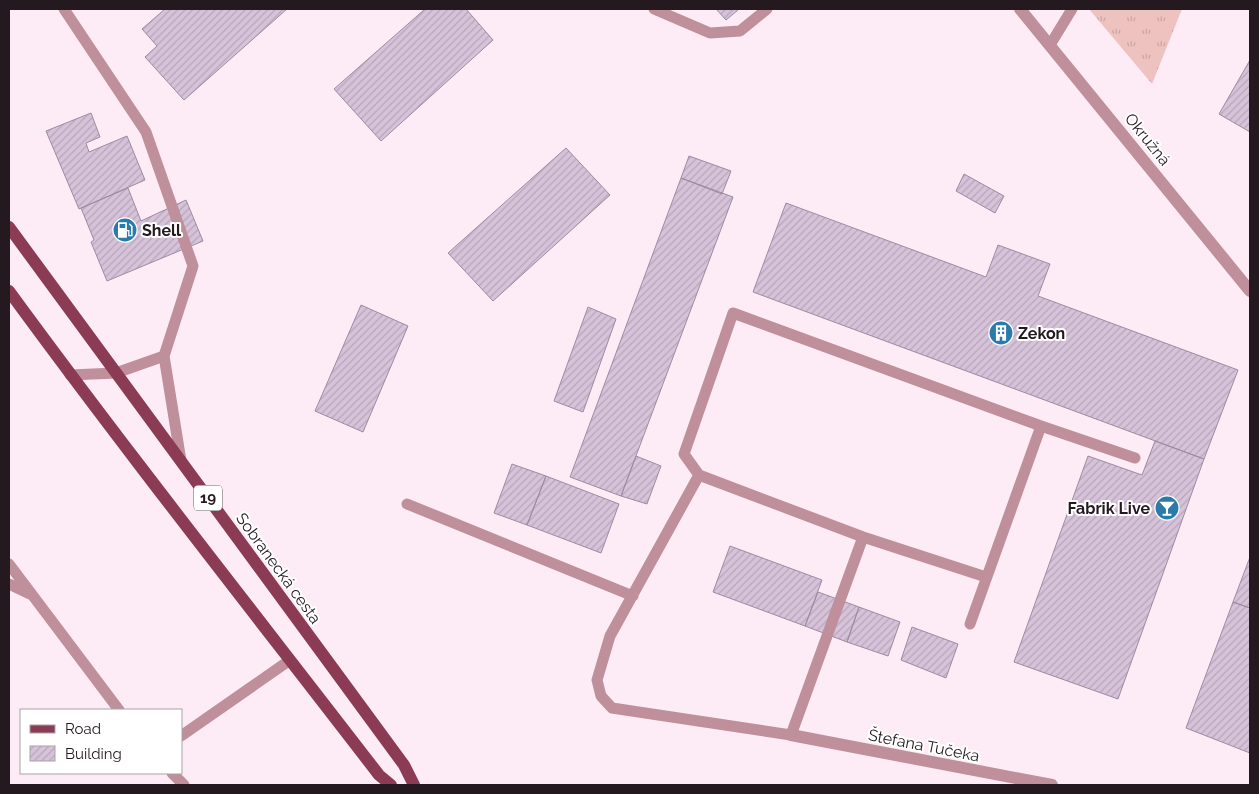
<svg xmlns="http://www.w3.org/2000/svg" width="1259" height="794" font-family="Raleway,sans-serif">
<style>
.grass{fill:url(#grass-tufts)}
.building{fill:url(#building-hatch);stroke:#9e8ba1}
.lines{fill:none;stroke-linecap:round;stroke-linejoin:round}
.lane{stroke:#bf8f9b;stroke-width:11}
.street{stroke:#bf8f9b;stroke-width:12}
.primary{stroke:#8c3b55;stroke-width:12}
.labels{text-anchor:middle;stroke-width:4;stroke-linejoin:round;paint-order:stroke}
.shield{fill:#fff;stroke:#655e62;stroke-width:1}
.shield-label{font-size:15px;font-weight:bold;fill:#23191f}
.street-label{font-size:16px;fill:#23191f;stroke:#fff}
.poi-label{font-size:16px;font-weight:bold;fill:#23191f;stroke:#fff;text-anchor:start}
</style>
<defs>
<pattern id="grass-tufts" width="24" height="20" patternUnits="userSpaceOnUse" patternTransform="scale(1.25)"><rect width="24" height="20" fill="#edc2bf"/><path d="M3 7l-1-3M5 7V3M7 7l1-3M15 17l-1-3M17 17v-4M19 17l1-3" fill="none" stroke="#cba6a4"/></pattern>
<pattern id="building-hatch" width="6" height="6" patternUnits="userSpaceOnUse" patternTransform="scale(1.25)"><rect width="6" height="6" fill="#d6c2d9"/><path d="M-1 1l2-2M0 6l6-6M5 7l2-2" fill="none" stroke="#b7a6ba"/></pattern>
</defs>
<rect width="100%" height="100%" fill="#fdecf6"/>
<!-- grass -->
<path class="grass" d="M1089 9H1182L1152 84Z"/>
<!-- building -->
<path class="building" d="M165 9H287L184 100 145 57 157 46 142 29Z
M425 9H466L493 40 381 141 334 89Z
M716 9H737L738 10 726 20Z
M1250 60V132L1219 114Z
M91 113 100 137 86 143 89 152 127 136 145 180 79 209 46 131Z
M566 148 610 195 493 301 448 253Z
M689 156 731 171 722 194 681 178Z
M964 174 1004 196 995 213 956 191Z
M681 178 733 197 621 496 570 477Z
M128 188 141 221 186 200 203 241 107 281 91 242 94 240 81 208Z
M786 203 986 277 998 245 1050 264 1038 296 1238 370 1204 459 753 292Z
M361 305 408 326 363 432 315 411Z
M588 307 616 319 583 412 554 401Z
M1155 441 1204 459 1118 699 1014 662 1088 456 1142 475Z
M636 456 661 466 647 504 621 496Z
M512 464 546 476 527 525 494 513Z
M546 476 619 504 601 553 527 525Z
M730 546 822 580 805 626 713 592Z
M1250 557V608L1233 602Z
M818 592 859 607 847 642 805 626Z
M1233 602 1250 608V753L1186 728Z
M859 607 900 622 888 656 847 642Z
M912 627 958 644 946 678 901 660Z"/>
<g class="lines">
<!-- lane -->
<path class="lane" d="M64 9 146 132 193 266 164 356 181 461
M654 9 710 33 740 31 767 9
M1050 45 1072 9
M70 375 116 373 164 356
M699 475 863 537 986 577
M407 504 633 596
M863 537 791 735 612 708 601 696 597 680 610 636 699 475 684 454 733 313 1041 426 1135 458
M9 564 119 710
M9 584 30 594
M970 624 1041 426
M181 736 290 660
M172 773 184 785"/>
<!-- street -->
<path class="street" d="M1020 9 1250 291
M791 735 1052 785"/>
<!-- primary -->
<path class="primary" d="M9 227 404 765 414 785
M9 291C129 455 255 614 379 775L391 785"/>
</g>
<!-- icons -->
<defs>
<symbol id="fuel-disc" viewBox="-11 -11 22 22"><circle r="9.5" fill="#2a7aac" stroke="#fff"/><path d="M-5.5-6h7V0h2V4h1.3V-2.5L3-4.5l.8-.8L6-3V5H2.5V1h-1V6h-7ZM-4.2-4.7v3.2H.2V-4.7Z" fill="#fff"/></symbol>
<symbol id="building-disc" viewBox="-11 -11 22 22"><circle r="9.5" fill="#2a7aac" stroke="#fff"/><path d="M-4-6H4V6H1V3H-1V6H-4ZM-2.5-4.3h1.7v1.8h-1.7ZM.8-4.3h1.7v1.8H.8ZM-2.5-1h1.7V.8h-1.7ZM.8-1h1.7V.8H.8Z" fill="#fff"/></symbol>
<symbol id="bar-disc" viewBox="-11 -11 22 22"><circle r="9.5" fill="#2a7aac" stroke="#fff"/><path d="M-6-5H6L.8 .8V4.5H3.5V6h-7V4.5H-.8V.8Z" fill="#fff"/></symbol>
</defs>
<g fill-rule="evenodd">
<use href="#fuel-disc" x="111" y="216" width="28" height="28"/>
<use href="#building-disc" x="987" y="319" width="28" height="28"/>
<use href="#bar-disc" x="1153" y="494" width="28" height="28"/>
</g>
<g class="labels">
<!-- shield labels -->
<rect class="shield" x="194" y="485.5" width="28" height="25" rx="4"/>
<g class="shield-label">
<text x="208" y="503">19</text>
</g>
<!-- street labels -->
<g class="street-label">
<text transform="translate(1148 139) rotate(51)" y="6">Okružná</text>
<text transform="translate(279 568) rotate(54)" y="6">Sobranecká cesta</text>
<text transform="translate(924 745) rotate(11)" y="6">Štefana Tučeka</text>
</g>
<!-- poi labels -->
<g class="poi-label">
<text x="142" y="236">Shell</text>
<text x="1018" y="339">Zekon</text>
<text x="1150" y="514" text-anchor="end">Fabrik Live</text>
</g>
</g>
<!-- border -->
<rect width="1259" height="794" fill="none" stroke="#23191f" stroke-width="20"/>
<!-- legend -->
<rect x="20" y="709" width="162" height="65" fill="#ffffff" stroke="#a7a3a5"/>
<rect x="30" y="725" width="25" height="8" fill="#8c3b55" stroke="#a7a3a5"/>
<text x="65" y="734" font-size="15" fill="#23191f">Road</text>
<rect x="30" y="746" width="25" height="15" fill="url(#building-hatch)" stroke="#a7a3a5"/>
<text x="65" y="759" font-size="15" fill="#23191f">Building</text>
</svg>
